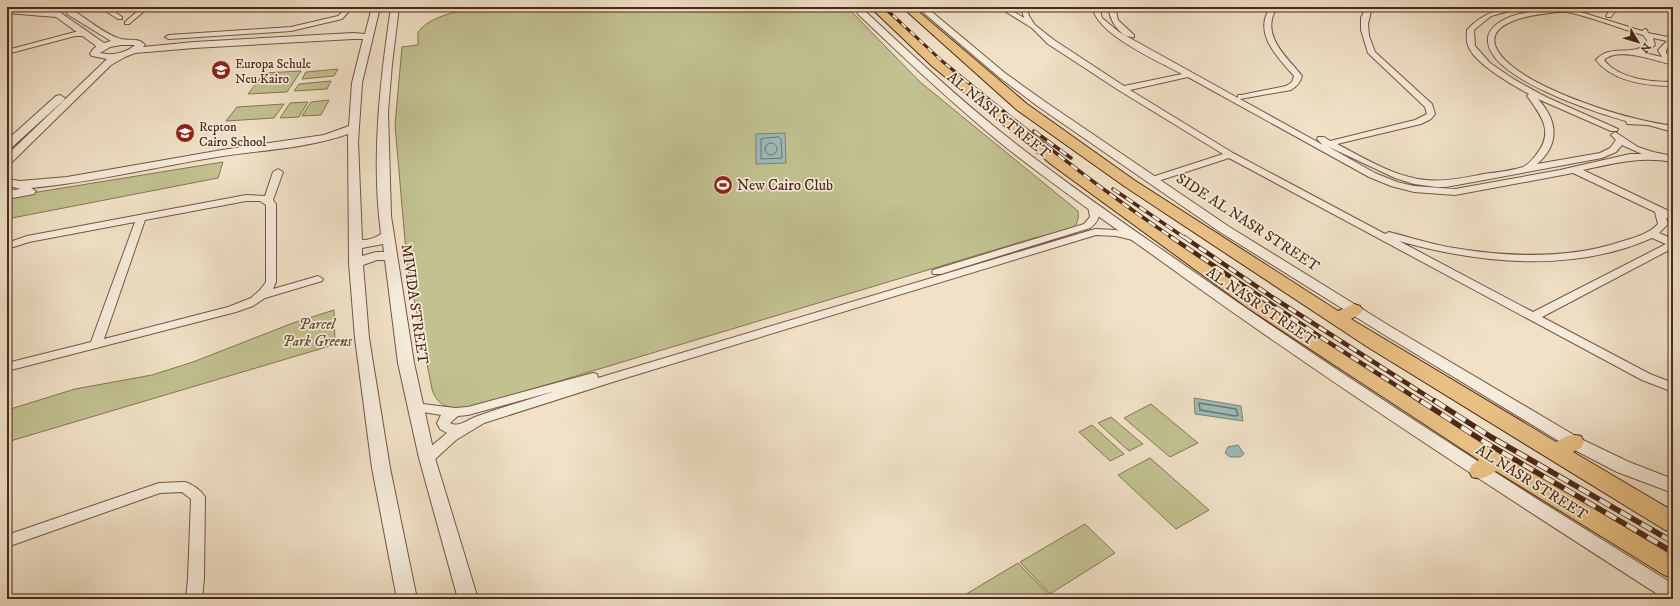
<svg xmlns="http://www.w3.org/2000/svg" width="1680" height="606" font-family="'IM FELL DW Pica',serif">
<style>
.green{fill:#c2c190;stroke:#877454}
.water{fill:#9bbcba;stroke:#7b8179}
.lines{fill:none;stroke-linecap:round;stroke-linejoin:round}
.shore-far1{stroke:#747269;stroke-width:1}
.shore{stroke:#747269;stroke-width:1.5}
.minor-casing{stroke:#755644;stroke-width:2}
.tertiary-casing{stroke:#755644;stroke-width:2}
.primary-casing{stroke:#4c2818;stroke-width:2}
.minor{fill:#f6ecdb;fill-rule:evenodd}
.tertiary{fill:#f6ecdb;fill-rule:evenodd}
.primary{fill:#e8c084;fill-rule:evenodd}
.rail-far3-casing{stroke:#4c2818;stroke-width:3}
.rail-far2-casing{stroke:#4c2818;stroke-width:3.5}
.rail-far1-casing{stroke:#4c2818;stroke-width:4.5}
.rail-casing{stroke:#4c2818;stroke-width:5.5}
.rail-far3{stroke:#f6ecdb;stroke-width:2;stroke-dasharray:6;stroke-linecap:butt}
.rail-far2{stroke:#f6ecdb;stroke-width:2.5;stroke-dasharray:8;stroke-linecap:butt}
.rail-far1{stroke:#f6ecdb;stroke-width:3;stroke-dasharray:9;stroke-linecap:butt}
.rail{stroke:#f6ecdb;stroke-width:4;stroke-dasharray:12;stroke-linecap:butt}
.labels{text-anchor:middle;stroke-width:3.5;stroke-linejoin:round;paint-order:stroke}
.far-poi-label{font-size:13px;fill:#4c2818;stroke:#f6ecdb;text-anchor:start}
.street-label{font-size:15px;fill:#4c2818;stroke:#f6ecdb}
.poi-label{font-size:15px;fill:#4c2818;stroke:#f6ecdb;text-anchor:start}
.park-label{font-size:15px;font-style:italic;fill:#6a4e36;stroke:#f6ecdb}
</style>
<rect width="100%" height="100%" fill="#f1e1c7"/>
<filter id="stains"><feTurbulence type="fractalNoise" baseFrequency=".005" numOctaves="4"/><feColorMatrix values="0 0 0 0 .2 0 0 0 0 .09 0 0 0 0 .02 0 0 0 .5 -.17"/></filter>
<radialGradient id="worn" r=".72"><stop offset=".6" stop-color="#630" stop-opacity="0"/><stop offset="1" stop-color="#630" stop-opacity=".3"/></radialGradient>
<!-- green -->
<path class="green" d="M455 7H850L849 9 920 82 1078 211C1079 217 1078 225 1072 228 1065 233 1043 236 1034 238L473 407C455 409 438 410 432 389L407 264 395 125 402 47 418 45V32C429 18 446 15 462 10Z
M338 69 334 76 302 79 306 72Z
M301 71 287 92 248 94 264 73Z
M331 81 327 89 294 91 299 84Z
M329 100 321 115 302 116 311 102Z
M308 102 299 117 280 118 290 103Z
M284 104 274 118 226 121 237 107Z
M223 162 218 178 7 219V197Z
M334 310 335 343 330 346 7 442V410L75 389 152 375 193 362 293 323Z
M1151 404 1198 443 1170 457 1124 418Z
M1111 417 1143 444 1129 451 1098 423Z
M1092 425 1124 454 1110 461 1079 432Z
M1150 458 1209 510 1176 529 1118 475Z
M1085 524 1115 553 1050 594 1020 562Z
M1018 563 1048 594 1040 599H958Z"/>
<!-- water -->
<path class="water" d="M785 133 786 163 756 164V134Z
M1194 398 1241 406 1243 421 1195 414Z
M1238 445 1244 454 1240 457H1230L1225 453 1228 447Z"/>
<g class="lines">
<!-- shore-far1 -->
<path class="shore-far1" d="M779 137 781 139 782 158 761 159V139Z
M765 149a6 6 0 1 1 12 0a6 6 0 1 1-12 0Z"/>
<!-- shore -->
<path class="shore" d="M1199 403 1236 409 1238 415 1235 416 1200 410Z"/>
<defs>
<path id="minor" d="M116 7H124L115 12 122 17V19H118L107 12Z
M142 7H149L129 24H125V22Z
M347 7H353L342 19 291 31 169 39 165 37 169 35 291 27 338 16Z
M998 7H1006L1024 18 1021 7H1027L1029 16 1035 25 1054 40 1124 86 1182 74C1160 62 1094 33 1093 7H1099L1102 18 1119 32 1238 98V95H1241L1286 86 1292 82 1294 76C1281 61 1260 41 1265 19 1266 15 1268 11 1270 7H1276C1275 11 1273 15 1272 19 1267 42 1290 60 1302 76 1300 83 1297 86 1291 90L1240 99 1323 145 1317 139 1318 137H1324L1330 141 1415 120 1427 114 1425 107 1368 53 1361 30V18L1366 7H1372L1368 24 1369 36 1375 52 1432 104 1435 114 1431 119 1421 124 1337 144C1362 157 1390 174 1418 179 1441 183 1462 178 1484 174 1497 172 1511 171 1523 167 1527 165 1533 159 1536 155 1555 132 1541 115 1527 96L1529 94C1514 86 1472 62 1468 45 1466 41 1467 35 1467 30 1482 13 1502 7 1524 7L1491 16 1474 30 1475 46 1490 63 1515 80 1546 97 1618 129 1617 131H1611L1538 99C1558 121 1560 144 1537 164L1600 153 1610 148 1616 140 1611 135 1615 132 1638 147 1653 152 1673 156V162C1640 156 1615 163 1583 170L1673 213V220L1666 218 1668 224 1659 233 1673 239V248L1542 317 1650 374 1673 383V392L1642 380 1229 158 1155 182H1149L1147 180 1149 178 1223 154 1120 91 1048 44 1032 28ZM1188 77 1369 177 1391 186 1414 192 1455 195 1573 173 1655 212 1658 224C1649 234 1633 238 1620 242 1565 260 1505 257 1448 247 1428 243 1409 237 1389 232L1385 234 1233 153 1130 90ZM1622 145 1642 154H1630L1560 170 1455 189 1414 186 1397 182 1375 173 1327 146 1395 178 1414 184 1436 187H1446L1602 158 1616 152ZM1652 238 1666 244 1533 312 1399 241C1480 264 1573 273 1652 238Z
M1109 7H1115L1118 20 1134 35V37C1121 39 1108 19 1109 7Z
M1570 7H1579L1574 10 1642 31 1645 29 1647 30 1648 33 1673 38V43L1670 45 1666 50V53L1673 60V65C1657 61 1617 46 1604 60 1619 79 1651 82 1673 82V86C1647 86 1613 82 1596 60 1610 43 1632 57 1647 44V40L1643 35C1618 28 1592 17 1567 12 1559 11 1550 13 1543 14 1518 17 1474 28 1505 60 1532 87 1600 110 1637 119 1649 122 1661 124 1673 126V132L1648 125 1627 124 1626 121C1595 112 1491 79 1488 42 1487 35 1491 28 1497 24 1518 8 1546 13 1570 7ZM1653 38 1667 41 1658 50 1662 57 1644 53 1655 45Z
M1612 7H1618L1611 17H1607L1606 16Z
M75 32H86L89 34 86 36H75L7 54V50Z
M278 169 283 172 273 200 276 204V282L273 289 318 276 323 279 322 281 265 298 253 306 236 312 7 371V363L91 342 135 222 29 242 7 249V243L27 236 246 195 265 196 273 172ZM260 201 266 205V282L260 290 251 298 228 307 104 339 145 220 246 201Z
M1093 203 1098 206C1101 216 1098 222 1090 228L941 274H933L932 272 933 270 1084 224 1090 217 1088 206Z
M1095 229 1116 230 1141 236 1142 238 1137 241 1116 236 1096 235 619 380 484 423 456 440 432 462 427 463 422 462 420 458 428 449 447 433 440 429 437 423 441 415 411 410 409 407 411 404 415 403 455 408 468 407 593 373 597 374 598 378ZM555 391C529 400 501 407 475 417 467 420 458 428 450 423L458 416 468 415Z
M185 482C192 484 201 490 205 497L204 579 202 599H186L188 579 191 499 182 492 160 493 7 547V535L159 483Z"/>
<path id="tertiary" d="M7 7H35L34 10 43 11 61 9 62 11 61 13 104 43 111 41 67 14 66 7H72L74 11C87 19 106 35 121 39 130 41 138 37 145 45L143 47 194 42 353 33 365 34 372 7H380L362 83 358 142 362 240C369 240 375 238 381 234 371 158 380 82 391 7H399L392 64 388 112 391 216 414 363 435 458 478 599H458L419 458 398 363 385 260H377L363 265 369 338 390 468 417 599H397L372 468 355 338 349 263 348 134C308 148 264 150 223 156 159 166 95 182 31 188L36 191 34 194 7 199V191L27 188 20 189 7 185V179L20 181 67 177 222 150 324 135 349 126 352 83 363 39H353L194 48 135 53 125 57 111 65 11 163 7 164V155L107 59 92 56 90 54 93 49 96 47 95 45 56 17 7 13ZM121 45H135C126 53 112 56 100 53L110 47ZM383 244 384 252H376L362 256V248Z
M856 7H864L865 11C912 55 960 100 1011 140 1071 187 1134 230 1197 274 1352 383 1512 484 1673 584V599H1665C1506 497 1347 394 1193 284 1130 238 1065 194 1003 145 953 104 905 59 858 14Z
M917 7H926L1005 73 1044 101 1228 226 1393 328 1579 438 1629 462 1673 479V493L1617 472 1567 446 1383 334 1220 232 1036 105 999 77Z
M60 95 65 98 64 100 11 148 7 149V140L56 96Z"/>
<path id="primary" d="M870 7H881L940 60 1062 159 1260 300 1503 454 1673 556V578L1664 575 1496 471C1487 477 1482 480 1472 477L1469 471 1472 465 1479 460 1248 308 1052 165 932 66Z
M902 7H913L1027 104 1134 180 1338 311 1354 304 1360 306 1363 310 1360 314 1351 319 1556 442C1565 437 1570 433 1581 436L1584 442 1581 448 1573 452 1673 511V532L1665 530 1366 346 1124 186 1017 110Z"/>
</defs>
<!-- minor casing -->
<use href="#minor" class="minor-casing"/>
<!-- tertiary casing -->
<use href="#tertiary" class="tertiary-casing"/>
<!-- primary casing -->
<use href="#primary" class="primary-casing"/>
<!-- minor -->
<use href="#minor" class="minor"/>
<!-- tertiary -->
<use href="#tertiary" class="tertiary"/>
<!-- primary -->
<use href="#primary" class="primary"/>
<defs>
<path id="rail-far3" d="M884 7 942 61 997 106"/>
<path id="rail-far2" d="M996 105C1053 152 1111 197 1173 238
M1034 131 1071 158
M1113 189 1185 238"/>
<path id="rail-far1" d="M1171 237 1322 338 1422 402
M1184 237 1272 297 1436 402"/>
<path id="rail" d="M1421 401 1483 441 1673 552
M1435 401 1491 437 1673 542"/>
</defs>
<!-- rail-far3 casing -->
<use href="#rail-far3" class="rail-far3-casing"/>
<!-- rail-far2 casing -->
<use href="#rail-far2" class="rail-far2-casing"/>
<!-- rail-far1 casing -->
<use href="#rail-far1" class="rail-far1-casing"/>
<!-- rail casing -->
<use href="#rail" class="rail-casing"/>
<!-- rail-far3 -->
<use href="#rail-far3" class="rail-far3"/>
<!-- rail-far2 -->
<use href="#rail-far2" class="rail-far2"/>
<!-- rail-far1 -->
<use href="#rail-far1" class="rail-far1"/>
<!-- rail -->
<use href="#rail" class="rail"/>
</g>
<!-- icons -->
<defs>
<symbol id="school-disc" viewBox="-11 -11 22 22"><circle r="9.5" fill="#8f2418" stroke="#f6ecdb"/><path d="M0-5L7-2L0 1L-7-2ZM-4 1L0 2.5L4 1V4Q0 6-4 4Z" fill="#fff"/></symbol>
<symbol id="stadium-disc" viewBox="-11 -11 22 22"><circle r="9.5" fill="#8f2418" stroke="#f6ecdb"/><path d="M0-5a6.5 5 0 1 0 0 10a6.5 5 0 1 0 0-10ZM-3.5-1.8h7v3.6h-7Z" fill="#fff"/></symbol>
</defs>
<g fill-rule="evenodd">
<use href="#school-disc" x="210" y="59" width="22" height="22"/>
<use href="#school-disc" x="174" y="122" width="22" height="22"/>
<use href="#stadium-disc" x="712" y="174" width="22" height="22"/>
</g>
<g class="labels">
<!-- far-poi labels -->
<g class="far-poi-label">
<text x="235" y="68">Europa Schule<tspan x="235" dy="15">Neu Kairo</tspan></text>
<text x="199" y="131">Repton<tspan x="199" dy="15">Cairo School</tspan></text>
</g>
<!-- street labels -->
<g class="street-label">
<text transform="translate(999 115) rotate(39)" y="5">AL NASR STREET</text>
<text transform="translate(1248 222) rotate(33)" y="5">SIDE AL NASR STREET</text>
<text transform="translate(415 304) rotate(82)" y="5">MIVIDA STREET</text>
<text transform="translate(1261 306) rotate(34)" y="5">AL NASR STREET</text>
<text transform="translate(1532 482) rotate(32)" y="5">AL NASR STREET</text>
</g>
<!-- poi labels -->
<g class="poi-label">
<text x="737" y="190">New Cairo Club</text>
</g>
<!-- park labels -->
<g class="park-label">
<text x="317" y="329">Parcel<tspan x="317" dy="17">Park Greens</tspan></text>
</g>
</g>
<!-- margin -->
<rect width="1680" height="606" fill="none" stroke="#f1e1c7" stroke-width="24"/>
<rect x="8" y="8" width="1664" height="590" fill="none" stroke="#4c2818" stroke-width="2"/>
<rect x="12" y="12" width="1656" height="582" fill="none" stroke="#4c2818"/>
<!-- north arrow -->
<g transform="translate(1638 42) rotate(128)" stroke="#f6ecdb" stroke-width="3" paint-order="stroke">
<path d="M0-3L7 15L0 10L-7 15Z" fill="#4c2818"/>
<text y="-6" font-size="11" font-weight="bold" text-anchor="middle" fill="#4c2818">N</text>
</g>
<rect width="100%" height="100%" filter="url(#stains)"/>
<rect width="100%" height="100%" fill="url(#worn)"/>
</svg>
